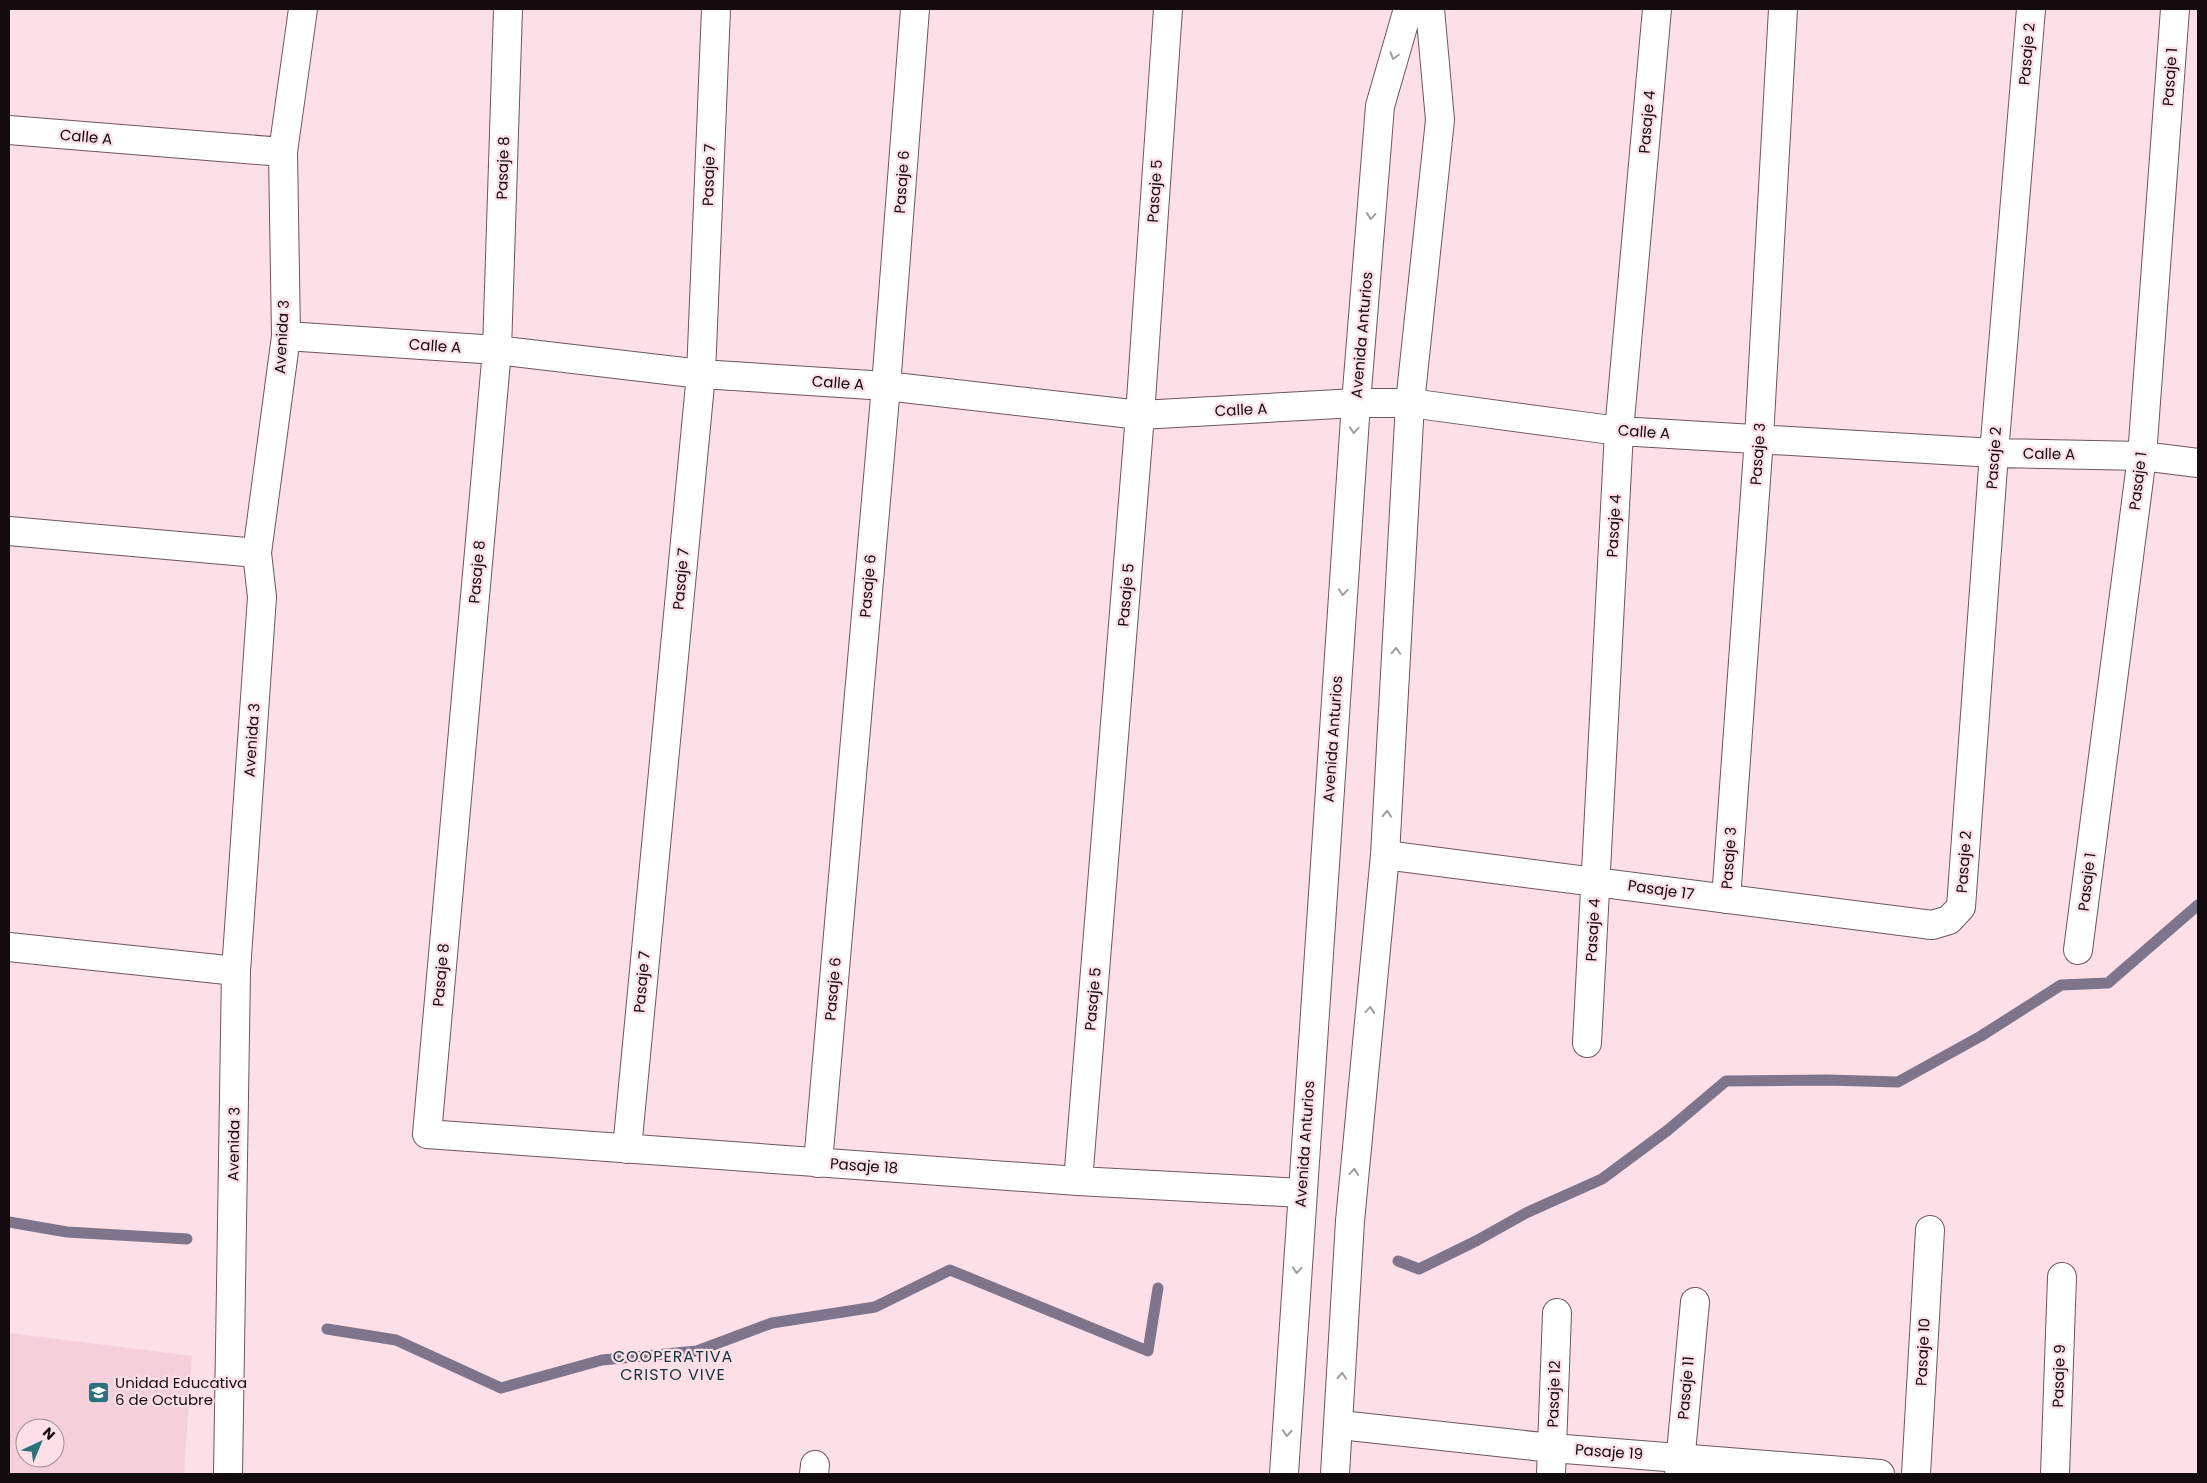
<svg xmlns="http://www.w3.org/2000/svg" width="2207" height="1483" font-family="Poppins,sans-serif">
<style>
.built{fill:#f5d0da;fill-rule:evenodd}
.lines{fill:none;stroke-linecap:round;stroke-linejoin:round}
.stream{stroke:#7e748b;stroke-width:11}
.minor-casing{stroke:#6e565d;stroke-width:30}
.tertiary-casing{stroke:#6e565d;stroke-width:30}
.minor{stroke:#fff;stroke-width:28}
.tertiary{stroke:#fff;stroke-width:28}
.oneway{stroke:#a19d9f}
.labels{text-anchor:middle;stroke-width:4.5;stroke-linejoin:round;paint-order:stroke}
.street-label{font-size:15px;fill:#140b0e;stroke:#fcdfe7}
.poi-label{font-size:15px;fill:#140b0e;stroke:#fcdfe7;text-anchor:start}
.neighbourhood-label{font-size:16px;letter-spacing:1px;fill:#12343a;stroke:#fcdfe7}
</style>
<rect width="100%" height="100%" fill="#fcdfe7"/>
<!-- built -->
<path class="built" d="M9 1333 192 1356 184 1474H9ZM25 1428H55V1458H25Z"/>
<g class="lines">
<!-- stream -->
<path class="stream" d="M9 1222 67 1232 187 1239
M1398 1261 1419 1269 1476 1241 1526 1213 1602 1179 1668 1130 1726 1081 1827 1080 1898 1082 1981 1036 2061 985 2108 983 2198 905
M327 1329 396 1340 501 1388 602 1360 697 1351 772 1323 875 1307 950 1270 1148 1351 1158 1288"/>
<defs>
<path id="minor" d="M508 9 497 350 427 1134 1078 1181 1302 1193
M9 130 283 152
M286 336 497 350 701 374 886 386 1140 415 1356 403H1410L1619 431 1994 453 2142 456 2198 463
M9 531 257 553
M1385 855 1932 925 1949 920 1961 907 1994 453 2031 9
M1726 899 1759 438 1783 9
M9 947 236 971
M2078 950 2142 456 2175 9
M1587 1043 1619 431 1657 9
M627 1149 701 374 716 9
M818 1163 886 386 915 9
M1078 1181 1140 415 1168 9
M1340 1425 1552 1448 1880 1474
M228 1474 236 971 262 597 257 553 286 336 283 152 303 9
M814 1474 815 1465
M1551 1474 1557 1313
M1679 1474 1695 1302
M1916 1474 1930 1230
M2055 1474 2062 1277"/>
<path id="tertiary" d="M1284 1474 1356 403 1380 106 1408 9
M1335 1474 1350 1221 1385 855 1410 403 1440 120 1430 9"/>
</defs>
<!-- minor casing -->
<use href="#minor" class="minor-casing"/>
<!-- tertiary casing -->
<use href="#tertiary" class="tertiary-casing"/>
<!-- minor -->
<use href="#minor" class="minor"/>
<!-- tertiary -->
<use href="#tertiary" class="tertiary"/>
</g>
<!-- one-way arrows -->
<defs><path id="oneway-chevron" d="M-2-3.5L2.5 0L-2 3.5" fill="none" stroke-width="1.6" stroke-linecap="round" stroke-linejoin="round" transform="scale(1.25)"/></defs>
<g class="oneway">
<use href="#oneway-chevron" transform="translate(1394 56) rotate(106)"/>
<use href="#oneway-chevron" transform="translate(1371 216) rotate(95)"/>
<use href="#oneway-chevron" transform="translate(1354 430) rotate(94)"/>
<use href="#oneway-chevron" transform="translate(1343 592) rotate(94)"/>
<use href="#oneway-chevron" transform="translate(1396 651) rotate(-87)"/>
<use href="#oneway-chevron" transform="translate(1387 814) rotate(-87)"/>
<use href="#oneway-chevron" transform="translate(1370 1010) rotate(-85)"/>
<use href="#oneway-chevron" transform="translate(1354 1172) rotate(-85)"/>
<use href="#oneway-chevron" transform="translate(1297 1270) rotate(94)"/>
<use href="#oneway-chevron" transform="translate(1342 1376) rotate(-87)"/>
<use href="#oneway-chevron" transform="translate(1287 1433) rotate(94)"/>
</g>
<!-- icons -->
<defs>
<symbol id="school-square" viewBox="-11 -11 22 22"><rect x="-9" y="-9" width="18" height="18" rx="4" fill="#2b727d" stroke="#fcdfe7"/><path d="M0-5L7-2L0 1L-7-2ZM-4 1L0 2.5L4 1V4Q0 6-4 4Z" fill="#fff"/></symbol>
</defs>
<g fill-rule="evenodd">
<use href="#school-square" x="86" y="1380" width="25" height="25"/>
</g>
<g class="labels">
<!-- street labels -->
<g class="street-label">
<text transform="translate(2027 54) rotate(-85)" y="5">Pasaje 2</text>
<text transform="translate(2170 77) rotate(-86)" y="5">Pasaje 1</text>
<text transform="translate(1647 122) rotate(-85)" y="5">Pasaje 4</text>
<text transform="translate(86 137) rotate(5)" y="5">Calle A</text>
<text transform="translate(503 168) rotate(-88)" y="5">Pasaje 8</text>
<text transform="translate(709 175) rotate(-88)" y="5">Pasaje 7</text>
<text transform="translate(902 182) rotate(-86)" y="5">Pasaje 6</text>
<text transform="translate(1155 191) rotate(-86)" y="5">Pasaje 5</text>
<text transform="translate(1362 335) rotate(-85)" y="5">Avenida Anturios</text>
<text transform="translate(282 337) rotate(-87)" y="5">Avenida 3</text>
<text transform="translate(435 346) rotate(4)" y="5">Calle A</text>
<text transform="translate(838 383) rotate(4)" y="5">Calle A</text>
<text transform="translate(1241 410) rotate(-3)" y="5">Calle A</text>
<text transform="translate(1644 432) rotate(4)" y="5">Calle A</text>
<text transform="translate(1758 454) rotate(-86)" y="5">Pasaje 3</text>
<text transform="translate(2049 454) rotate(1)" y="5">Calle A</text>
<text transform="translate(1994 458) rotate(-86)" y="5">Pasaje 2</text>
<text transform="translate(2138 481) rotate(-83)" y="5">Pasaje 1</text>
<text transform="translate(1614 526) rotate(-87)" y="5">Pasaje 4</text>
<text transform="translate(477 572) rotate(-85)" y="5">Pasaje 8</text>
<text transform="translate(681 579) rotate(-85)" y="5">Pasaje 7</text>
<text transform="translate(868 586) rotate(-85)" y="5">Pasaje 6</text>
<text transform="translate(1126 595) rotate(-85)" y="5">Pasaje 5</text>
<text transform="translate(1333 739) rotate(-86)" y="5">Avenida Anturios</text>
<text transform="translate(252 740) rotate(-86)" y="5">Avenida 3</text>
<text transform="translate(1729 858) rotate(-86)" y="5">Pasaje 3</text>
<text transform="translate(1964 862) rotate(-86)" y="5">Pasaje 2</text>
<text transform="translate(2087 882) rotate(-83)" y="5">Pasaje 1</text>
<text transform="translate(1661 890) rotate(8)" y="5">Pasaje 17</text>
<text transform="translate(1593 930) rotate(-87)" y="5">Pasaje 4</text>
<text transform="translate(441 975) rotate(-85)" y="5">Pasaje 8</text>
<text transform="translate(642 982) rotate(-85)" y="5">Pasaje 7</text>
<text transform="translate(833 989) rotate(-85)" y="5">Pasaje 6</text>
<text transform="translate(1093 999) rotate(-85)" y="5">Pasaje 5</text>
<text transform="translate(234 1144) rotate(-89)" y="5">Avenida 3</text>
<text transform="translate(1305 1144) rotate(-86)" y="5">Avenida Anturios</text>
<text transform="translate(864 1166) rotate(4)" y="5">Pasaje 18</text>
<text transform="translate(1923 1352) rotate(-87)" y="5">Pasaje 10</text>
<text transform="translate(2059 1376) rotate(-88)" y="5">Pasaje 9</text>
<text transform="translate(1686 1388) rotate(-85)" y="5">Pasaje 11</text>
<text transform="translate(1554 1394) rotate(-88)" y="5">Pasaje 12</text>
<text transform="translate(1609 1452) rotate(4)" y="5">Pasaje 19</text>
</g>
<!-- poi labels -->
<g class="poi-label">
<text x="115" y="1388">Unidad Educativa<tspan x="115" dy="17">6 de Octubre</tspan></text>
</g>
<!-- neighbourhood labels -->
<g class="neighbourhood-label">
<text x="673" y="1362">COOPERATIVA<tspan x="673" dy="18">CRISTO VIVE</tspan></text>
</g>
</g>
<!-- border -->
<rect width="2207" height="1483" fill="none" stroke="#140b0e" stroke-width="20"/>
<!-- north arrow -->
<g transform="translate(40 1443) rotate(44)"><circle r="24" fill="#fcdfe7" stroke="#9f8a90"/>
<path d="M0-4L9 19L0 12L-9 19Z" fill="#2b727d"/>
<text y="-8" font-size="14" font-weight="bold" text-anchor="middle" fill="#140b0e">N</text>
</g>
</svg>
